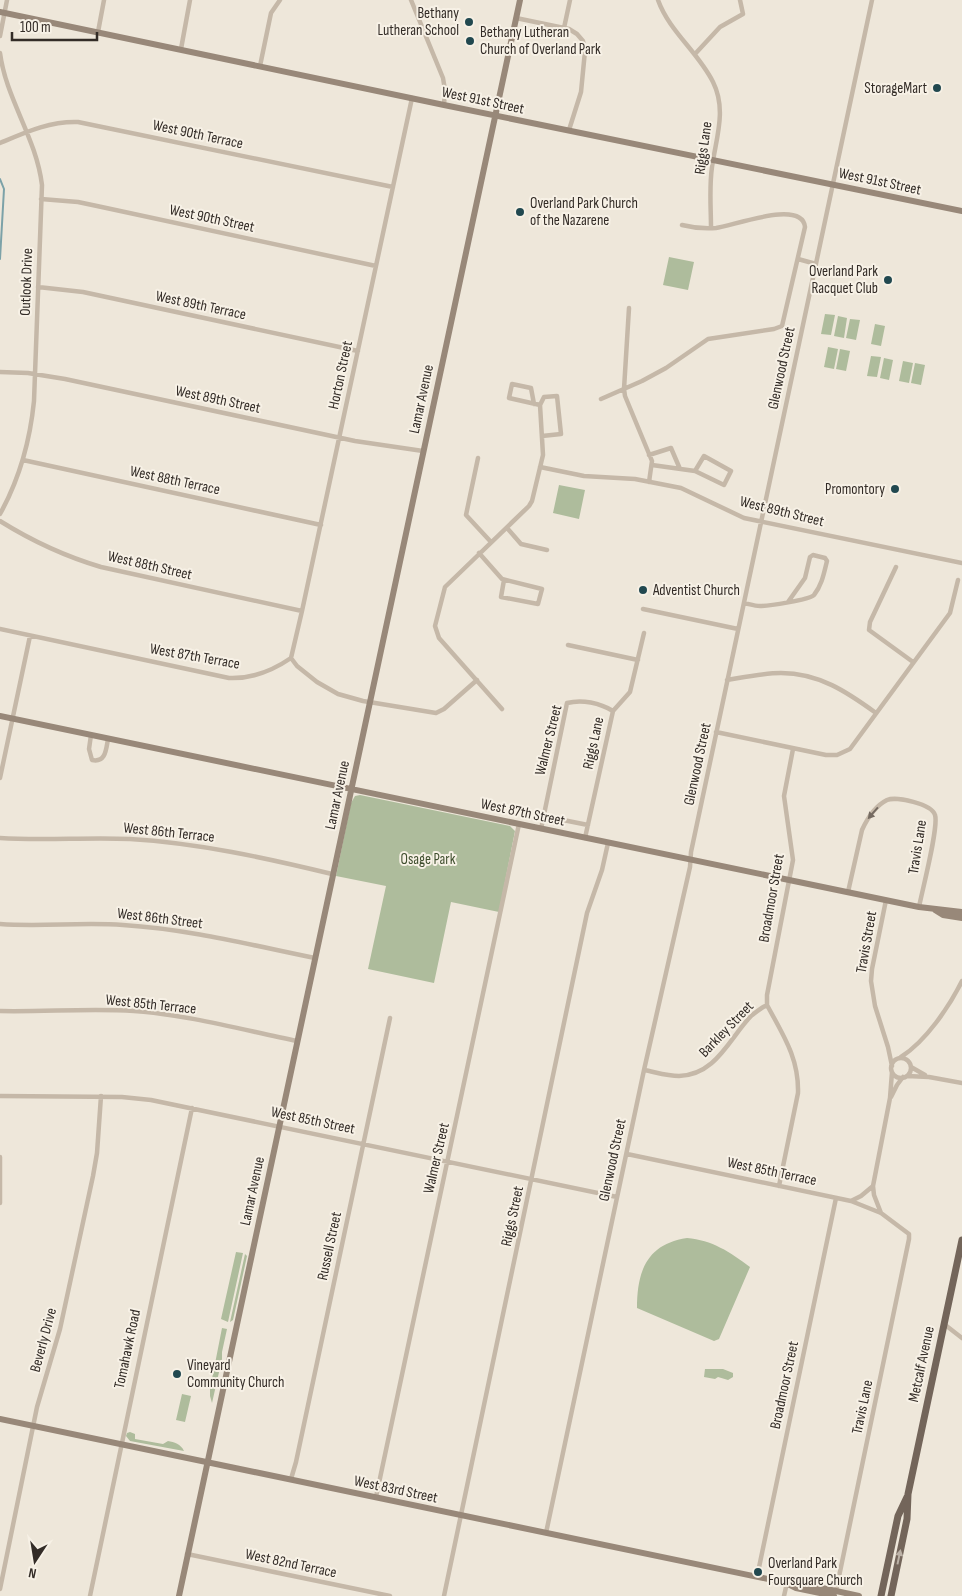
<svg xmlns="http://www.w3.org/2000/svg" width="962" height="1596" font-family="'Sofia Sans Condensed',sans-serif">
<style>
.green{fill:#aebc9c}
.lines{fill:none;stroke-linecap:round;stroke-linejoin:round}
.stream{stroke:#7ca2a8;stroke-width:2}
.street{stroke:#c5b8a8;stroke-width:4.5}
.secondary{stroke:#988879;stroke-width:6}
.primary{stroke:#73655a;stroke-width:7}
.oneway{fill:#756b61}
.oneway2{fill:#bcb2a7}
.poi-dot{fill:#21484f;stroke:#f7f1e6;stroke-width:2}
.labels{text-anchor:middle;stroke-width:4;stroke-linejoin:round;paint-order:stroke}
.poi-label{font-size:15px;fill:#332c27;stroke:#f7f1e6;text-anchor:start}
.street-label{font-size:15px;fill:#332c27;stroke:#f7f1e6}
.park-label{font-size:15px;fill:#3f4e2e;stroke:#f7f1e6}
</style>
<rect width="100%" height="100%" fill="#eee7da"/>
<!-- green -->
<path class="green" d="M669 257 694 262 688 290 663 285Z
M825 314 835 315 831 335 821 334Z
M838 316 847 318 844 338 834 336Z
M850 319 860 320 856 340 846 338Z
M875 324 885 326 881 346 871 344Z
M828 347 838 349 834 369 824 367Z
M840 349 850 351 846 371 836 369Z
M871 356 881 357 877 377 867 376Z
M884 358 893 360 889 380 880 378Z
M903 361 913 363 909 383 899 381Z
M915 363 925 365 921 385 911 383Z
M559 485 585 490 579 519 553 513Z
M360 795 510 826 515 831 499 912 451 902 434 983 368 969 386 886 336 876 351 803 355 796Z
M687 1238C712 1240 730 1252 750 1267L719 1339 714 1341 637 1308C637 1271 647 1244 687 1238Z
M236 1252 243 1253 228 1322 221 1319Z
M245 1254 247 1256 233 1320 230 1322Z
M222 1328 227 1329 222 1352V1359L212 1403 210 1396V1389Z
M705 1369H723L733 1373V1377L728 1380 718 1377 715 1379 704 1377Z
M182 1394 191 1396 185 1422 176 1420Z
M130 1432 135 1434V1439L163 1444 168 1441C174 1442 181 1444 184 1451L130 1441 126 1436 127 1433Z"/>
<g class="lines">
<!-- stream -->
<path class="stream" d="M0 179 4 189 0 259"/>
<!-- street -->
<path class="street" d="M411 0 443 78 445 90 444 105
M658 0C669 31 698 52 713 82 727 110 716 138 712 167 709 188 711 208 711 228
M516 18 569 29 577 34 583 41 585 51 581 92 569 130
M564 28 570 0
M98 32 104 0
M0 36 7 0
M181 49 190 0
M0 53C6 99 36 137 42 185L34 401C30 441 20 478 0 514
M695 54 720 27 743 14 740 0
M260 66 271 13 280 0
M0 143C26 132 50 121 78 122L393 187
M41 199 78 202 97 206 376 266
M798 259 816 264
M38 287 83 292 358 351
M629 308 624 389 625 396 652 461 649 482
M0 372 28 373 65 379 355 441 423 451
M601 399 642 381 666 368 708 339 774 329 782 326 805 227C802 199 733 226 716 228 704 229 694 228 682 225
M534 404 531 388 512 384 509 398 540 405
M540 405 544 397 557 396 561 434 542 436
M649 455 671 448 680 469
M478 458 466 515 491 542
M23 460 321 525
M652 465 695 471 724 485 731 471 704 456 695 471
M540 467 584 476 635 479 681 488 744 518 962 563
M0 521C32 541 64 556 101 567L302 611
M507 528 521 544 547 550
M479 553 502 579 542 589 538 604 501 597 504 580
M896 567 870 622 869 630 913 662
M744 603C749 604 755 606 760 606 768 606 809 600 814 595 822 585 824 573 827 561L825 558 813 555 810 557 805 578 788 602
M643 609 738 629
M0 629 229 678C252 679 272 671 291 658
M568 645 638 660
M291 658 302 611 412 98
M291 658 297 666 317 682 338 694 363 701 436 713 444 709 477 680
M727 680C745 677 764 673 781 673 819 673 847 692 876 713
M502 709 439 638 435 626 445 587 529 506 532 501 543 455 540 405
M716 732 826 755H837L850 749 950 613 958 580
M91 735 89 749 92 760C106 763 106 749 108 739
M0 778 30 636
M543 816 588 825
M541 829 567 703C582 699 600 703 613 711
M0 838C43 841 86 837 130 839 198 843 266 858 332 874
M585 838 613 711 630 692 644 633
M848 892 862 830C867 819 875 806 887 800 896 796 932 804 935 815 939 827 922 891 919 907
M886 900 872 969 871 981 875 1006 888 1047 892 1066
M0 924C41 927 82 922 123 925 188 929 251 945 315 958
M0 1011C45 1012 90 1008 134 1011 189 1015 243 1030 297 1041
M901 1057C926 1041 949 1007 962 981
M891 1068a10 10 0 1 1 20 0a10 10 0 1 1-20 0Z
M911 1067 925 1075
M644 1070C655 1072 667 1076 679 1076 716 1075 729 1039 751 1016 756 1012 761 1008 767 1005
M907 1076 929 1077 962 1083
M0 1096 122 1097 151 1100 617 1197
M891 1097 897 1085 903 1077
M627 1154 851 1201 881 1213 909 1234V1239L836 1591
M0 1157V1203
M779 1186 798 1093C799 1058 783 1035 767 1005V995L793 860 784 796 793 749
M851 1201 861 1196 873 1186
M881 1213 874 1195 873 1186 890 1098 892 1072
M944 1324 962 1338
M291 1479 296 1462 390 1018
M376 1497 519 824
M546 1533 644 1070 690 867 691 852 872 0
M187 1554 390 1596
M757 1577 836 1198
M0 1589 37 1407 60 1329 93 1176 97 1153 101 1096
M90 1596 192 1108
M444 1596 587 913 602 870 608 843
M784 1596 787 1583"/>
<!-- secondary -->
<path class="secondary" d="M0 12 444 105 962 211
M0 716 919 907 962 912
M935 910 943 915 962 918
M0 1419 787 1583H799L859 1596
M788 1584 796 1588 834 1596
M179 1596 520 0"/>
<!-- primary -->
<path class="primary" d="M881 1596 898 1516 907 1497
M891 1596 907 1519 908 1494 962 1240"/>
</g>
<!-- one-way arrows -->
<defs><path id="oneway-solid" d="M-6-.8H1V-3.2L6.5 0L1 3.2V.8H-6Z" transform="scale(1.25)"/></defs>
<use class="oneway" href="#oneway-solid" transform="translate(873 813) rotate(131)"/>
<use class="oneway2" href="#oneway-solid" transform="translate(899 1557) rotate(-78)"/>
<!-- markers -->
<g class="poi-dot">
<circle cx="469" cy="22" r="5"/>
<circle cx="470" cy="41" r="5"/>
<circle cx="937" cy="88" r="5"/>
<circle cx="520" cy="212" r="5"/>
<circle cx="888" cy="280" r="5"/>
<circle cx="895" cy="489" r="5"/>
<circle cx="643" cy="590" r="5"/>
<circle cx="177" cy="1374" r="5"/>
<circle cx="758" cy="1572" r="5"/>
</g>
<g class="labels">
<!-- poi labels -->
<g class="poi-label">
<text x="459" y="18" text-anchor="end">Bethany<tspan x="459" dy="17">Lutheran School</tspan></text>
<text x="480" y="37">Bethany Lutheran<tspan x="480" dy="17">Church of Overland Park</tspan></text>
<text x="927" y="93" text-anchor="end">StorageMart</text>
<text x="530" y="208">Overland Park Church<tspan x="530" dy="17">of the Nazarene</tspan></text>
<text x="878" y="276" text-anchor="end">Overland Park<tspan x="878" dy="17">Racquet Club</tspan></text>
<text x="885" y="494" text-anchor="end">Promontory</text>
<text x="653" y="595">Adventist Church</text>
<text x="187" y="1370">Vineyard<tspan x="187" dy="17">Community Church</tspan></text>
<text x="768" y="1568">Overland Park<tspan x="768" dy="17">Foursquare Church</tspan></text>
</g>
<!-- street labels -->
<g class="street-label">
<text transform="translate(483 100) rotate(12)" y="5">West 91st Street</text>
<text transform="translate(198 134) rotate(12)" y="5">West 90th Terrace</text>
<text transform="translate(703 148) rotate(-82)" y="5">Riggs Lane</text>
<text transform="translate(880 181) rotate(12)" y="5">West 91st Street</text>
<text transform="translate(212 218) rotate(12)" y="5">West 90th Street</text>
<text transform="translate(26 282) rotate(-88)" y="5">Outlook Drive</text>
<text transform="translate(201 305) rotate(12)" y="5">West 89th Terrace</text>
<text transform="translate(781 368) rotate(-78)" y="5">Glenwood Street</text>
<text transform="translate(340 375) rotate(-78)" y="5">Horton Street</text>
<text transform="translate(218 399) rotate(12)" y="5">West 89th Street</text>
<text transform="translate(421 399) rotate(-78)" y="5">Lamar Avenue</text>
<text transform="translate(175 480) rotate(12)" y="5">West 88th Terrace</text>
<text transform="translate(782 511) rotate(14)" y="5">West 89th Street</text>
<text transform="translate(150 565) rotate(13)" y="5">West 88th Street</text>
<text transform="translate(195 656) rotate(10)" y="5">West 87th Terrace</text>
<text transform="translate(548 740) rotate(-76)" y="5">Walmer Street</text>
<text transform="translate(593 743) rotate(-78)" y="5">Riggs Lane</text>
<text transform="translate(697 764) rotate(-78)" y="5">Glenwood Street</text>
<text transform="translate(337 795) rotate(-78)" y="5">Lamar Avenue</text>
<text transform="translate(523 812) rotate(12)" y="5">West 87th Street</text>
<text transform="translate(169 832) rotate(6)" y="5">West 86th Terrace</text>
<text transform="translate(917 847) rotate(-81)" y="5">Travis Lane</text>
<text transform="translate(771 898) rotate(-80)" y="5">Broadmoor Street</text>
<text transform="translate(160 918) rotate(7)" y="5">West 86th Street</text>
<text transform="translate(866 942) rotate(-80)" y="5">Travis Street</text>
<text transform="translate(151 1004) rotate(6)" y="5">West 85th Terrace</text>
<text transform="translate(726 1029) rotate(-46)" y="5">Barkley Street</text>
<text transform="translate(313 1120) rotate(12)" y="5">West 85th Street</text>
<text transform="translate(436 1158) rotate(-77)" y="5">Walmer Street</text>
<text transform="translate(612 1160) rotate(-78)" y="5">Glenwood Street</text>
<text transform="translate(772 1171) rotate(12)" y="5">West 85th Terrace</text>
<text transform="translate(252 1191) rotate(-78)" y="5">Lamar Avenue</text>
<text transform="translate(512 1216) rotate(-78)" y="5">Riggs Street</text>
<text transform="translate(329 1246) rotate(-78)" y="5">Russell Street</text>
<text transform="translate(43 1340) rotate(-75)" y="5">Beverly Drive</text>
<text transform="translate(127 1349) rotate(-78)" y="5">Tomahawk Road</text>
<text transform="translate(921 1364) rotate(-78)" y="5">Metcalf Avenue</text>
<text transform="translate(784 1385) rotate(-78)" y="5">Broadmoor Street</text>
<text transform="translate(862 1407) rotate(-78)" y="5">Travis Lane</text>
<text transform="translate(396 1489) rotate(12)" y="5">West 83rd Street</text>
<text transform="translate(291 1563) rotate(12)" y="5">West 82nd Terrace</text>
</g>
<!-- park labels -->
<g class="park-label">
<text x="428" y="864">Osage Park</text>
</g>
</g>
<!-- north arrow -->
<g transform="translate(35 1561) rotate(192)" stroke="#f7f1e6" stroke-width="4" paint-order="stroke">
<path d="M0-4L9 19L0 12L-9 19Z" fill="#332c27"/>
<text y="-8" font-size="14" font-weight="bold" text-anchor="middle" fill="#332c27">N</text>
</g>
<!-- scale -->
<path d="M12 32v8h85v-8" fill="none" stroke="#332c27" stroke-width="2.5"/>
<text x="20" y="32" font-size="15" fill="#332c27" stroke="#f7f1e6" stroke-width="4" paint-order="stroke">100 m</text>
</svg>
